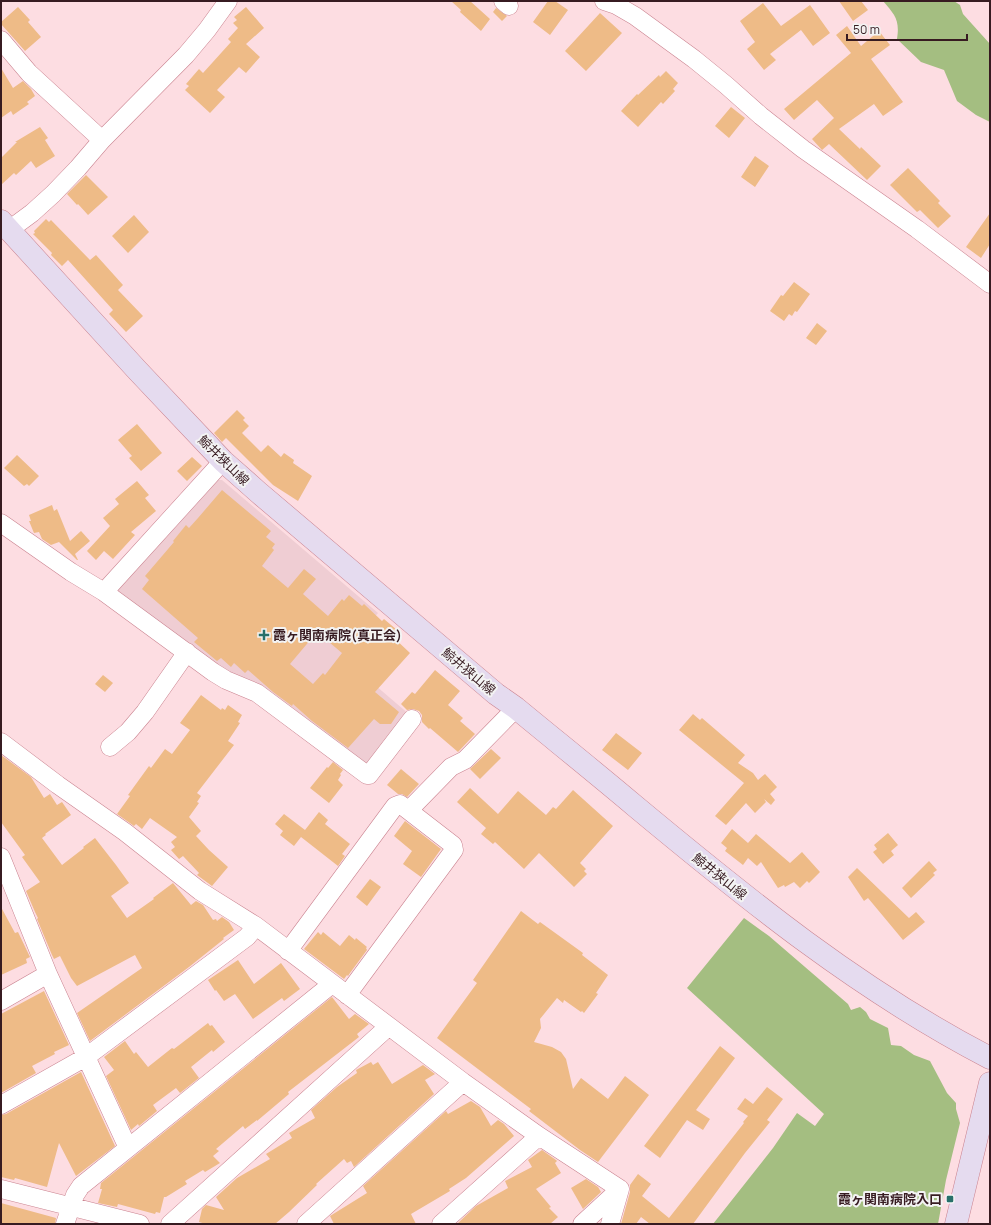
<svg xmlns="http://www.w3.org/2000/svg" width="991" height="1225" font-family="Manrope,'Noto Sans JP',sans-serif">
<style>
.built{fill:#efcdd3}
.green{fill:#a4be81}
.building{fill:#eebb87;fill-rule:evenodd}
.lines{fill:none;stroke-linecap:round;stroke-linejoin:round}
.street-casing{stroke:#ca8390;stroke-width:19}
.secondary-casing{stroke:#ca8390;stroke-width:23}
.street{stroke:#fff;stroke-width:18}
.secondary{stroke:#e5dbef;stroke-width:22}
.poi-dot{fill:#27706a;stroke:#f3f3f3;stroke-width:1.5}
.labels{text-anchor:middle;stroke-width:4;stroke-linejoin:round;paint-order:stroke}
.street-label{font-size:13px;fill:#371b21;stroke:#f3f3f3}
.poi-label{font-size:13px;font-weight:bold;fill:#371b21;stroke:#f3f3f3;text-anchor:start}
</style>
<rect width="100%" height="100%" fill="#fddde2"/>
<!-- built -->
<path class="built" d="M213 480H222L378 613 341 656 410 715 371 768 229 677 115 589Z"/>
<!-- green -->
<path class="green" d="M883 1H954L960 5 963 14 990 44V122L976 115 957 101 944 70 921 62 897 39C900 20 895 15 883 1Z
M744 918 769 936 848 1004 851 1010 860 1007 866 1012 870 1019 888 1028 891 1045 901 1046 914 1055 930 1061 947 1093 956 1103V1109L960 1123 946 1180 938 1224H713L773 1148 797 1113 815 1126 824 1114 687 988Z"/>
<!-- building -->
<path class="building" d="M451 1H470L490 19 481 31 460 12 461 10Z
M548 1H555L568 10 550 35 533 22Z
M839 1H861L868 10 853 21Z
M763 3 781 26 810 5 830 33 813 46 801 30 770 54 776 60 764 70 747 49 755 42 740 21Z
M18 7 30 20 28 22 41 37 25 51 1 24V22Z
M246 7 264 28 246 44 260 57 246 73 239 67 217 90 225 97 210 113 185 90 189 86 186 84 199 69 203 73 231 42 228 39 238 28 233 23 237 20 234 17Z
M496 8 507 16 502 21 493 12Z
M600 13 622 33 586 71 565 51Z
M847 26 861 46 879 31 890 45 871 59 903 102 883 116 874 104 839 129 860 149 861 147 881 166 867 180 829 144 822 150 812 139 834 118 817 100 794 120 784 109 851 53 836 35Z
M1 68 13 88 23 81 31 89 35 96 27 102 29 104 13 115 11 111 1 118Z
M666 71 678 83 673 89 675 91 663 104 661 102 638 127 621 111 637 94 638 95 659 75 660 77Z
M731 107 745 118 729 138 715 126Z
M40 127 48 138 45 140 55 156 36 168 31 161 16 175 14 173 1 185V158L17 142H15Z
M755 156 769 166 755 187 741 177Z
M908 168 940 201 938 203 951 216 938 228 920 210 917 212 890 185Z
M86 175 108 197 88 215 78 204 77 205 67 194Z
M990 213V244L981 258 966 247Z
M134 215 149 232 128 253 112 236Z
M46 219 49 222 51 220 90 260 96 255 123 285 118 290 143 316 126 332 109 314 113 310 68 260 62 266 51 255 52 253 33 234 35 233 34 231Z
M794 282 810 294 797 312 795 311 792 316 789 314 784 321 770 311 781 295 783 296Z
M817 323 827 331 816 345 806 338Z
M237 410 245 418 243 420 249 426 242 433 261 452 268 445 281 457 284 453 294 460 293 463 312 476 298 501 273 485 226 438 222 442 214 433Z
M137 424 162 453 141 471 129 458 132 456 118 440Z
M17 455 39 476 29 486 27 484 24 486 4 468Z
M192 457 202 466 187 481 177 471Z
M137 481 149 495 145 498 156 511 131 532 135 535 113 559 104 551 96 560 87 551 110 526 103 518 119 504 115 499Z
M222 490 271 531 266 537 275 544 272 548 274 550 262 566 288 588 304 569 316 579 303 594 328 616 342 599 344 601 349 595 362 606 364 604 382 621 384 619 397 630 392 636 410 653 375 692 399 712 391 724H380L374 719 348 748 312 721 293 704 292 706 273 692 248 670 245 673 234 663 231 667 221 658 217 661 194 642 198 638 142 589 149 580 145 576 174 542 173 541 186 525 189 528 198 518ZM317 632 342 653 325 675 323 673 313 684 290 664Z
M52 505 54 511 57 509 70 541 81 531 90 541 75 554 78 560H77L59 542 51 545 42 539 39 532 34 533 29 521H31L29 515Z
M435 670 460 691 448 705 463 718 460 721 475 734 458 752 430 728 429 729 422 722V715L419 711 413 709 407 710 401 704 412 692 415 694Z
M103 675 113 683 105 692 95 684Z
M201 695 221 710 222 708 225 710 228 705 242 715 238 722 240 723 228 741 234 745 197 793 201 796 197 802 199 803 189 817 201 831 196 836 209 850 228 867 212 886 197 875 199 873 183 856 179 859 171 850 175 847 171 842 177 837 150 818 142 829 136 824 134 826 117 814 130 796 128 795 149 766 151 768 165 749 172 754 190 730 180 723Z
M693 714 700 720 702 718 745 755 738 763 753 773 758 780 765 774 777 787 770 794 775 800 771 805 764 799 766 802 755 813 746 803 726 825 715 816 744 783 679 730Z
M616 733 642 753 628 770 602 750Z
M491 749 501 758 480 779 470 769Z
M1 755 31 777 44 798 50 794 57 805 62 802 71 815 45 834 46 835 42 838 62 865 84 848 83 847 95 838 116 865 129 883 111 896 127 918 154 899 153 898 173 883 191 905 196 901 203 905 213 920 216 919 217 921 222 917 229 922 234 930 223 938 224 939 189 967 90 1041 77 1013 142 968 135 955 77 986 71 978 60 956 54 959 52 955 37 919 38 918 35 912 26 891 40 882 22 857 25 855 1 822Z
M333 762 343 770 340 774 341 775 338 780 343 785 329 803 310 788 327 767 328 768Z
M401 769 419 784 407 797 402 794H398L387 785Z
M470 788 498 814 518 791 546 815 553 807 556 809 573 790 613 826 580 863 586 869 584 871 587 874 574 887 539 853 524 869 495 842 493 844 481 834 486 828 457 802Z
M319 812 328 820 325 824 350 844 342 854 345 856 338 866 301 837 294 846 280 835 283 831 275 824 284 814 305 830Z
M405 821 441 849 421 877 403 864 412 851 394 836Z
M732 829 748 843 756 834 790 863 802 852 820 872 809 883 807 881 800 888 794 882 785 887 784 885 778 888 761 862 757 866 748 858 743 865 725 851 727 848 721 843Z
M888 833 898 845 891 851 894 855 883 864 873 852 877 849 874 845Z
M929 861 937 870 933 873 935 875 911 898 902 888Z
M857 868 909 918 916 912 925 922 903 940 868 898 864 901 848 877Z
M370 879 381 887 367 906 356 897Z
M1 907 15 933 18 932 30 957 26 959 27 963 1 975Z
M521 911 538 924 540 922 583 953 582 955 608 975 596 993 598 994 584 1013 582 1011 581 1012 564 1000 563 1003 557 998 540 1019 541 1028 534 1042 552 1047 561 1052 566 1059 573 1089 581 1078 608 1099 625 1076 649 1095 598 1162 580 1150 529 1111 531 1109 437 1038 477 983 473 980Z
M318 932 321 935 323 932 340 946 349 935 355 940 356 938 367 947 366 948 367 950 350 973 348 976 347 975 344 979 304 949Z
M238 960 254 984 281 963 300 989 284 1001 282 998 253 1019 235 994 224 1001 216 990 215 991 208 980Z
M44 991 69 1045 54 1052 55 1054 32 1066 36 1073 1 1093V1014Z
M332 997 349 1019 355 1014 369 1024 357 1034 359 1037 288 1092 289 1094 257 1121V1120L245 1129 243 1126 216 1149 219 1151 213 1156 220 1163 205 1172 203 1170 185 1181 187 1184 166 1197H164L160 1213 156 1212 155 1214 118 1204 117 1207 98 1203 102 1189H100L101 1183Z
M208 1023 210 1026 212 1025 225 1042 213 1052 212 1050 191 1067 199 1078 180 1093 176 1088 153 1105 157 1111 139 1126 138 1124 131 1130 106 1076 114 1070 104 1057 125 1041 134 1054 136 1052 148 1067 172 1048 174 1049Z
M720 1046 735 1058 696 1110 710 1119 703 1130 687 1120 660 1158 644 1146Z
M371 1062 373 1065 378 1062 392 1084 423 1065 435 1074 425 1080 434 1094 354 1167 351 1161 347 1163 344 1159 316 1184 317 1185 289 1212 275 1224H206L199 1222 202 1209 206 1205 224 1210 216 1197 237 1178 270 1159 266 1154 292 1138 289 1133 315 1118 311 1110 337 1087 357 1073 356 1070Z
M81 1072 115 1146 76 1176 59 1143 47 1187 15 1178 14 1180 1 1177V1115L6 1114Z
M767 1087 783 1099 767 1120 770 1122 745 1153 693 1224H650L641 1217 636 1224H621L630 1192V1185L638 1174 651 1184 642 1196 669 1218 744 1123 743 1122 748 1116 737 1109 745 1098 753 1104Z
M471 1101 480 1107 491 1126 498 1120 504 1124 514 1136 466 1178 449 1189 450 1191 411 1214 416 1224H334L330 1216 367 1193 363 1186 446 1111 448 1114Z
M542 1150 556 1160 557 1161 555 1163 561 1173 536 1189 551 1207 549 1208 558 1217 550 1224H457L476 1206 508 1188 505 1181 532 1167 528 1160Z
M586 1179 598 1187 601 1192 583 1209 571 1188Z
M1 1203 56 1218 55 1224H1Z"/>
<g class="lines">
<defs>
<path id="street" d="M503 1 509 6
M604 1 616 5 635 16 694 59 726 85 761 116 803 149 917 229 990 284
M1 40 29 73 102 140
M9 230 32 213 53 194 78 168 102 140 186 55 207 30 228 1
M1 523 71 572 104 592 213 672 226 680 257 693 367 775H369L412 719
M104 592 223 461
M1 742 58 785 125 832 200 891 256 926 463 1082 539 1136 620 1189
M110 747 128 732 145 712 187 652
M409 810 451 767 465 760 516 708
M1 857 48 974 128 1148
M288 951 395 806 400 804 453 845 454 850 347 995
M1 1001 48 974
M1 1105 86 1057 247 937 256 926
M1 1189 140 1224
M65 1224 75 1195 81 1186 332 984
M170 1224 388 1027
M306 1224 463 1082
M441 1224 539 1136
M582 1224 620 1189
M610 1224 620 1189"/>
<path id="secondary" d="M1 221 137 370 223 461 258 492 496 694 516 708C556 741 596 773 635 806 748 900 859 990 990 1058
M956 1224 990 1083"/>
</defs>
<!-- street casing -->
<use href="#street" class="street-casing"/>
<!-- secondary casing -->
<use href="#secondary" class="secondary-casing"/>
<!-- street -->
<use href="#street" class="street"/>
<!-- secondary -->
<use href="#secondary" class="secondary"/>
</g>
<!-- markers -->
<g class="poi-dot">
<path d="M262 629h4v4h4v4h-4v4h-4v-4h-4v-4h4z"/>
<rect x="946" y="1195" width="8" height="8" rx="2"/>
</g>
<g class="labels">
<!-- street labels -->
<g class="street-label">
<text transform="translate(224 460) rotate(44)" y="5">鯨井狭山線</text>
<text transform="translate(469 671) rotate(40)" y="5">鯨井狭山線</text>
<text transform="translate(720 876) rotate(39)" y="5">鯨井狭山線</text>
</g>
<!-- poi labels -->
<g class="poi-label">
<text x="273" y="640">霞ヶ関南病院(真正会)</text>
<text x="942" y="1204" text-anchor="end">霞ヶ関南病院入口</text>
</g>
</g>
<!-- border -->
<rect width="991" height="1225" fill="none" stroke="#371b21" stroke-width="4"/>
<!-- scale -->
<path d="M847 34v6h120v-6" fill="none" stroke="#371b21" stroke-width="2"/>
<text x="853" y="34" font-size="12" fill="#371b21" stroke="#f3f3f3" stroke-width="3" paint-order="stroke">50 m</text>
</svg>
